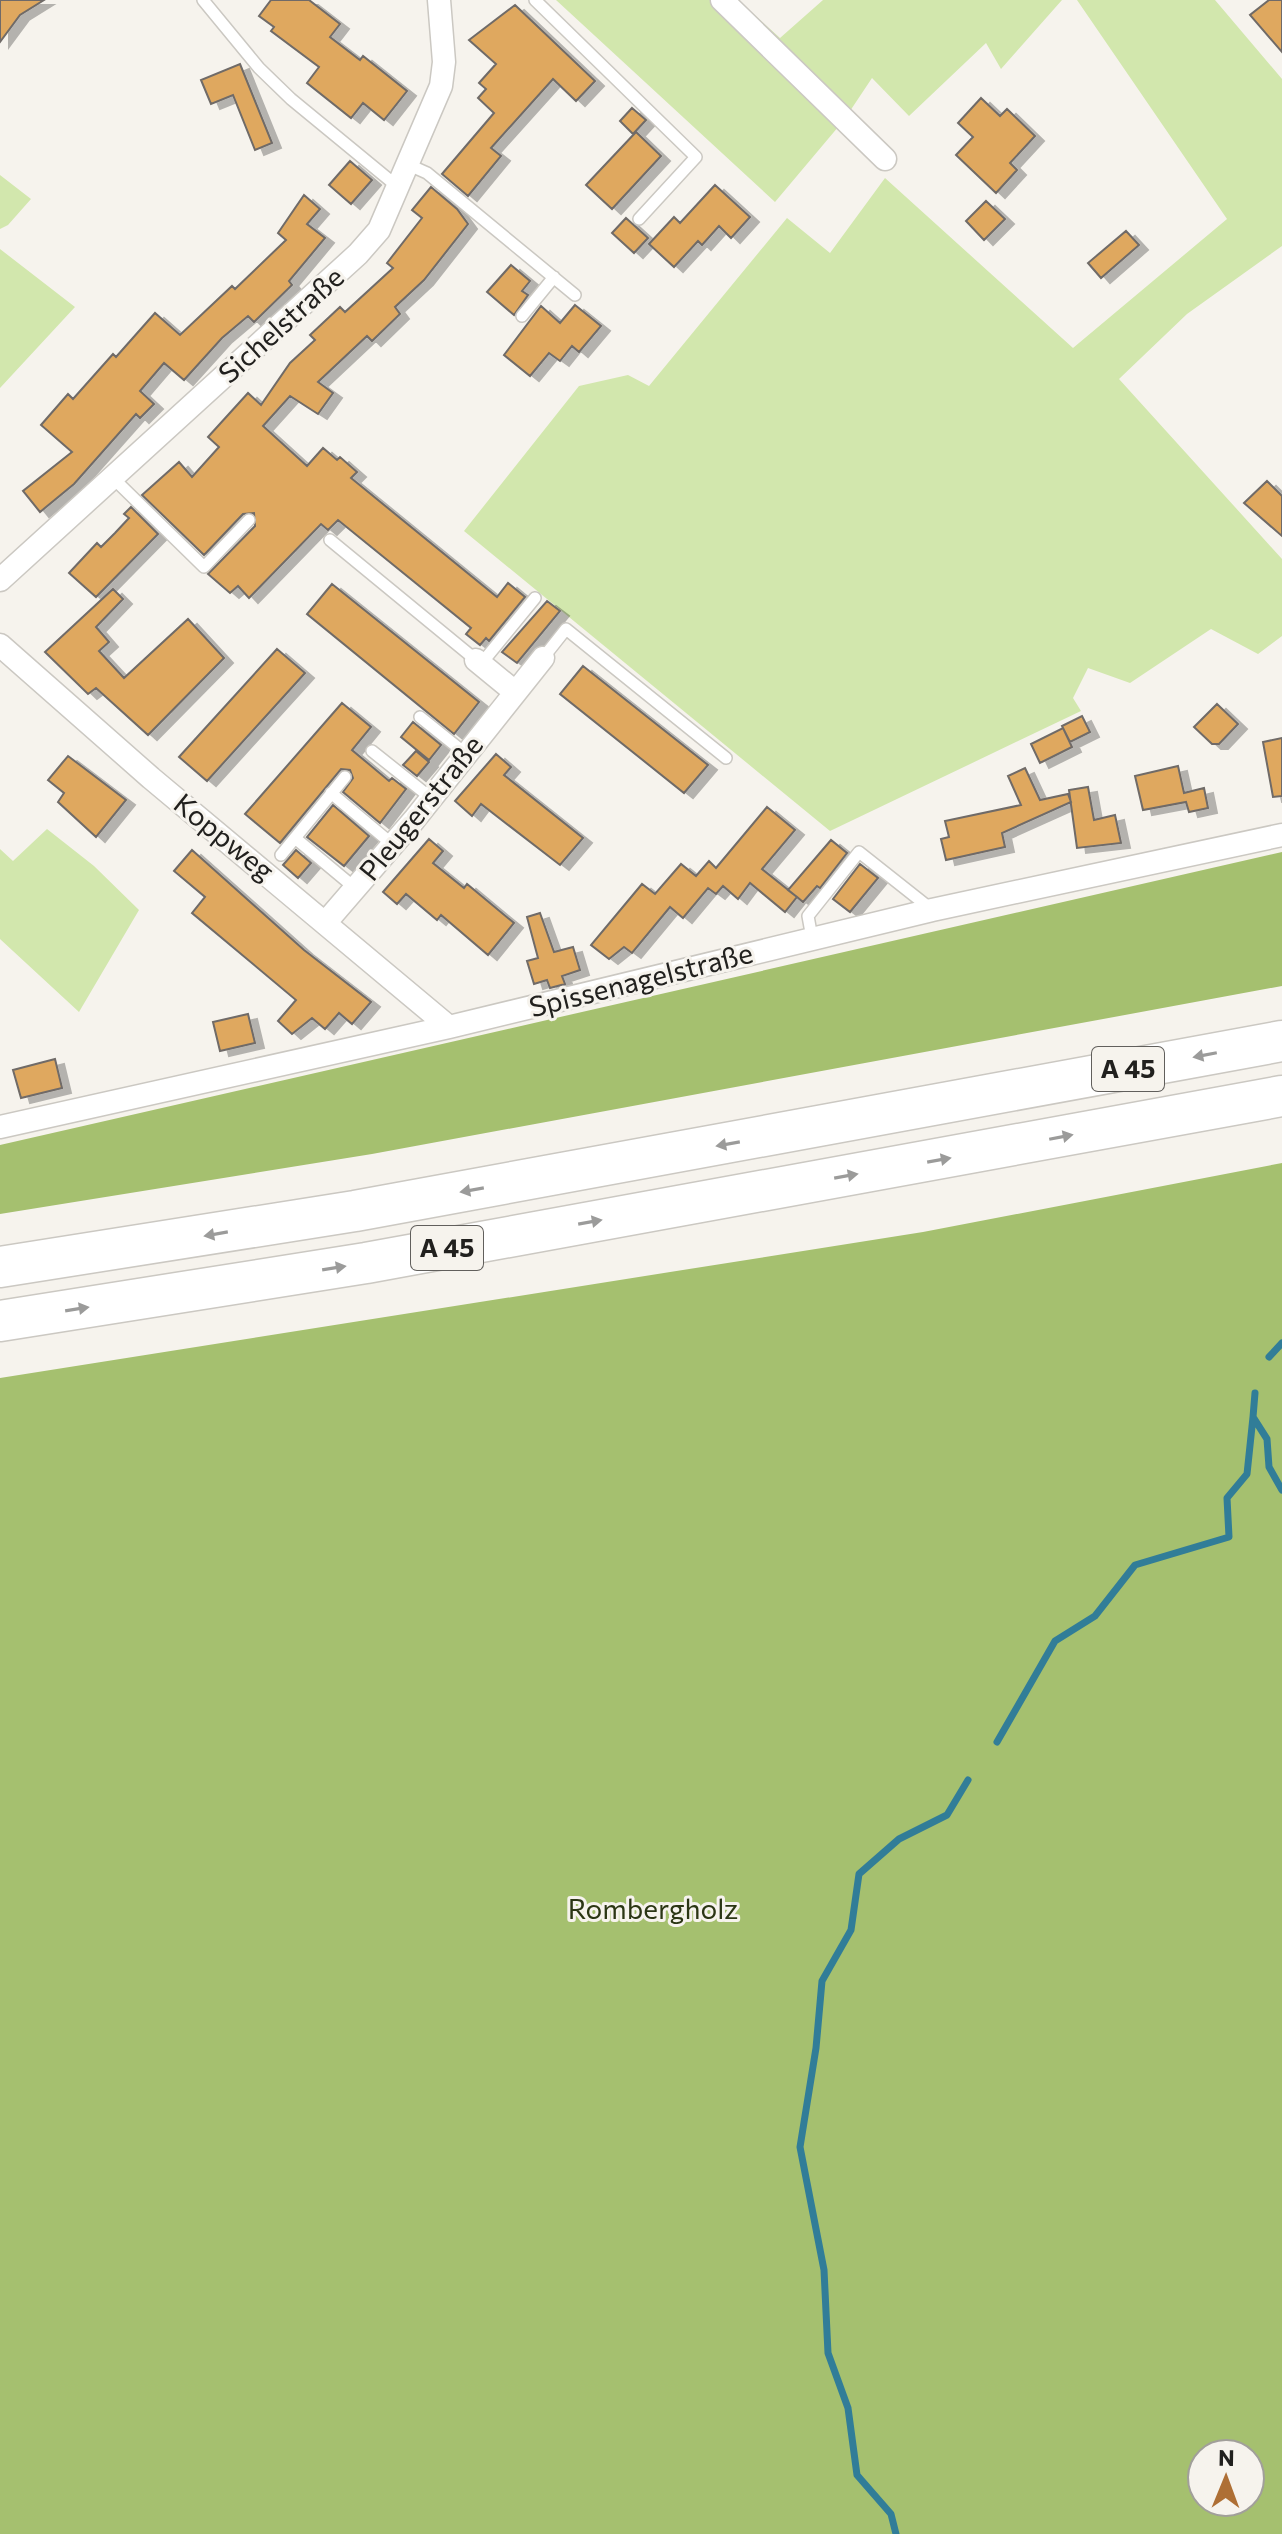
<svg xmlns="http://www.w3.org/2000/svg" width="1282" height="2534" font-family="Commissioner,sans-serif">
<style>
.green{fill:#d2e7ad}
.forest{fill:#a5c06f;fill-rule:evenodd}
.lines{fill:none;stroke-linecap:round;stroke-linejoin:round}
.stream{stroke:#317d98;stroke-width:7}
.building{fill:#dfa85f;stroke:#6f6b67;stroke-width:2;filter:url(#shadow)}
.service-casing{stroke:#cbc8c2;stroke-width:14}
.minor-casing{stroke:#cbc8c2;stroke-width:25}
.motorway-casing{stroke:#cbc8c2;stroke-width:43}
.service{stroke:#fff;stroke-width:11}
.minor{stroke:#fff;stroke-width:22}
.motorway{stroke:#fff;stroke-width:40}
.oneway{fill:#9b9b9a}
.labels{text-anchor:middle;stroke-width:6;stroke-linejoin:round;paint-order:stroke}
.shield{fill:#f6f3ed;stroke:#615f5c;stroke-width:2}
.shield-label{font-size:26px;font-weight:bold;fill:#21201e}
.street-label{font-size:28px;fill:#21201e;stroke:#f6f3ed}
.park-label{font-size:28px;fill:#2b3614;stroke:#f6f3ed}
</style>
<defs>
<filter id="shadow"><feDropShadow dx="9" dy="5" stdDeviation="0" flood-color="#0004"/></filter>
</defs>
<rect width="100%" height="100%" fill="#f6f3ed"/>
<!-- green -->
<path class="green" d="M556 0H738L780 38 823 0H1062L1001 69 986 43 909 116 872 78 844 120 775 202Z
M1077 0H1215L1282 79V246L1187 314 1119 379 1282 559V636L1258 654 1211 629 1130 683 1088 668 1073 698 1081 711 830 831 464 531 579 386 628 375 649 386 787 218 830 253 885 178 1073 348 1227 219Z
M0 175 31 199 8 225 0 229Z
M0 249 75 307 0 388Z
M47 829 94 866 139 910 79 1012 0 939V849L13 861Z"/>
<!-- forest -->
<path class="forest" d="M1282 852V986L372 1154 0 1214V1145Z
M1282 1163V2534H0V1378L923 1232ZM1250 2454V2502H1202V2454Z"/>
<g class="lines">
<!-- stream -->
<path class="stream" d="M1269 1357 1282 1343
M1255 1393 1253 1417 1267 1439 1269 1467 1282 1490
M997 1742 1055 1641 1095 1616 1135 1565 1229 1537 1227 1498 1247 1474 1253 1417
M896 2534 891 2514 857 2475 848 2408 828 2353 824 2270 800 2147 816 2048 822 1981 851 1930 859 1874 899 1839 947 1815 968 1780"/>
</g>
<!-- building -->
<path class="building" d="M0 0H44L20 15 0 42Z
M271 0H309L340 24 330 37 360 60 363 56 407 91 384 120 363 103 351 118 307 83 319 67 271 31 274 27 259 16Z
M1269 0H1282V52L1250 15Z
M515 5 595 81 576 101 553 79 491 148 501 156 468 196 442 174 494 113 478 98 486 89 479 83 496 64 469 40Z
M240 64 272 143 255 150 233 95 211 104 201 80Z
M981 98 1000 116 1007 109 1035 136 1010 163 1017 170 996 193 956 155 973 137 958 123Z
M632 108 646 120 633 134 620 121Z
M636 132 661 156 612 209 586 185Z
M350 161 372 180 351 204 329 185Z
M715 185 750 217 731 238 719 226 702 245 698 241 674 267 649 244 674 217 680 223Z
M431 187 457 209 468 224 424 280 395 307 400 314 372 341 367 336 318 382 333 393 318 414 290 396 263 426 307 466 323 448 337 460 340 457 357 472 351 478 497 597 508 583 525 597 489 641 486 638 480 645 466 634 471 628 338 520 328 530 321 524 249 598 238 586 230 593 208 574 255 526 254 513 243 514 204 555 142 495 179 462 192 477 219 447 208 437 248 393 261 405 290 363 315 340 310 335 340 307 345 312 393 268 387 263 422 218 412 210Z
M304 195 320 209 307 224 325 238 289 281 292 285 254 322 248 316 222 338 184 380 164 363 140 391 154 404 140 418 136 414 74 484 40 512 23 491 72 452 41 425 68 394 73 399 113 354 116 357 155 313 180 335 232 286 235 289 286 240 278 233Z
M986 201 1005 219 984 240 966 221Z
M626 218 648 238 634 253 612 233Z
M1126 231 1139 245 1101 278 1088 263Z
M511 265 530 281 522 291 528 295 514 315 487 292Z
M575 305 601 326 579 352 572 346 560 361 549 353 530 376 504 355 541 306 560 323Z
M1267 481 1282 496V536L1244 503Z
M131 507 158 534 96 597 69 573 97 543 101 547 115 533 129 518 124 514Z
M332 584 479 702 454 734 307 614Z
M113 589 123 599 96 627 109 642 99 651 124 678 188 619 224 658 148 735 96 688 88 694 45 652Z
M547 601 560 611 517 663 502 652Z
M277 649 305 673 207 781 179 757Z
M583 666 708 765 684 793 560 694Z
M342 703 371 727 352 750 389 781 392 778 406 789 380 823 343 792 353 778 350 770 341 769 280 843 245 814Z
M1217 704 1238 724 1219 744H1212L1194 727Z
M1082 716 1090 732 1070 742 1062 726Z
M413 722 441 745 429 760 401 737Z
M1063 728 1072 747 1040 763 1031 744Z
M1282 738V796L1273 797 1263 742Z
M416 751 429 762 417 776 403 765Z
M496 754 511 767 504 775 583 838 560 865 481 804 472 816 455 801Z
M68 756 126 800 96 837 58 802 64 793 48 780Z
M1178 766 1184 793 1204 788 1208 808 1189 812 1186 802 1143 810 1135 776Z
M1025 768 1040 800 1068 794 1071 802 1002 833 1005 847 946 860 941 839 949 837 945 821 1021 805 1008 776Z
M1088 787 1094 820 1115 815 1121 843 1077 848 1069 790Z
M333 805 369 836 344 866 307 837Z
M767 807 795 830 762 869 797 897 788 890 831 840 847 853 820 888 817 886 803 902 797 897 785 912 750 883 738 899 723 886 716 894 708 888 683 918 670 907 632 953 624 947 609 959 591 945 642 884 655 894 681 864 696 876 709 861 716 868Z
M429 839 443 851 433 863 464 888 467 884 514 923 488 955 441 915 437 920 406 894 397 904 383 892Z
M192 850 304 950 371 1002 352 1024 339 1013 325 1029 312 1018 292 1034 278 1021 296 1000 192 913 205 897 174 871Z
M296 850 311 863 298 878 283 865Z
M860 864 878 878 850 912 833 899Z
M540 913 554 952 573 947 580 970 562 976 565 984 550 988 547 980 534 984 527 961 538 958 527 917Z
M248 1014 255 1043 220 1051 213 1022Z
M55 1059 62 1088 21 1098 13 1070Z"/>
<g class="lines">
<defs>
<path id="service" d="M203 0 259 68 291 99 398 187
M535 0 696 157 639 219
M409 165 427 173 575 295
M522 316 554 277
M113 478 204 567 249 520
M330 540 476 660
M543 658 566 629 726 758
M481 664 535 598
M420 717 466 754
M372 751 431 798
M331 793 392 844
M295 838 355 888
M281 855 345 777
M812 938 808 916 859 852 931 909"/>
<path id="minor" d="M722 0 885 159
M0 580 358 254 379 230 441 86 444 62 439 0
M0 645 151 778 449 1027
M476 660 515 692
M326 922 414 820 543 658
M0 1127 449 1027 932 910 1282 835"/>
<path id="motorway" d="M0 1267 355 1211 1282 1041
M0 1321 366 1263 1282 1096"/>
</defs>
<!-- service casing -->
<use href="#service" class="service-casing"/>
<!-- minor casing -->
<use href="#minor" class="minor-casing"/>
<!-- motorway casing -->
<use href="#motorway" class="motorway-casing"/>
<!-- service -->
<use href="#service" class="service"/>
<!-- minor -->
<use href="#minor" class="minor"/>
<!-- motorway -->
<use href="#motorway" class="motorway"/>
</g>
<!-- one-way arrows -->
<defs><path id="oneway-solid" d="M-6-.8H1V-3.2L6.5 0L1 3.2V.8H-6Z" transform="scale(2)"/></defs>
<g class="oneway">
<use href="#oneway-solid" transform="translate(1205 1055) rotate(169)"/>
<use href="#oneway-solid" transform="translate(1061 1137) rotate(-11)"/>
<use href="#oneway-solid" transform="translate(728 1144) rotate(170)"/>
<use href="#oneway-solid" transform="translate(939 1160) rotate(-10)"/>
<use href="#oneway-solid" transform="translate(846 1176) rotate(-10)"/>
<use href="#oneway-solid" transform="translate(472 1190) rotate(170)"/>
<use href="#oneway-solid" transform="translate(590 1222) rotate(-10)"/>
<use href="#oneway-solid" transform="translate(216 1234) rotate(170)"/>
<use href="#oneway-solid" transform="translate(334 1268) rotate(-9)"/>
<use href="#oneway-solid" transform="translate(77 1309) rotate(-9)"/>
</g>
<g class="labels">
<!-- shield labels -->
<g class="shield">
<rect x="1092" y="1047" width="72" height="44" rx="6"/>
<rect x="411" y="1226" width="72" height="44" rx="6"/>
</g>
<g class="shield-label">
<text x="1128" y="1078">A 45</text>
<text x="447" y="1257">A 45</text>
</g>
<!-- street labels -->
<g class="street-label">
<text transform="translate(281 325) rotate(-42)" y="10">Sichelstraße</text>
<text transform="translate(421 808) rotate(-51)" y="10">Pleugerstraße</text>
<text transform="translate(224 837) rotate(39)" y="10">Koppweg</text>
<text transform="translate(641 980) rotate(-14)" y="10">Spissenagelstraße</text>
</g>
<!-- park labels -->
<g class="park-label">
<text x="653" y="1919">Rombergholz</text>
</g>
</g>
<!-- north arrow -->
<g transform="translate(1226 2478) rotate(1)"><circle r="38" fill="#f6f3ed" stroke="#a19f9a" stroke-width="2"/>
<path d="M0-6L14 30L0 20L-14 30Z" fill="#ae6f35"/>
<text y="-12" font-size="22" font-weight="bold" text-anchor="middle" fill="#21201e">N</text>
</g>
</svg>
